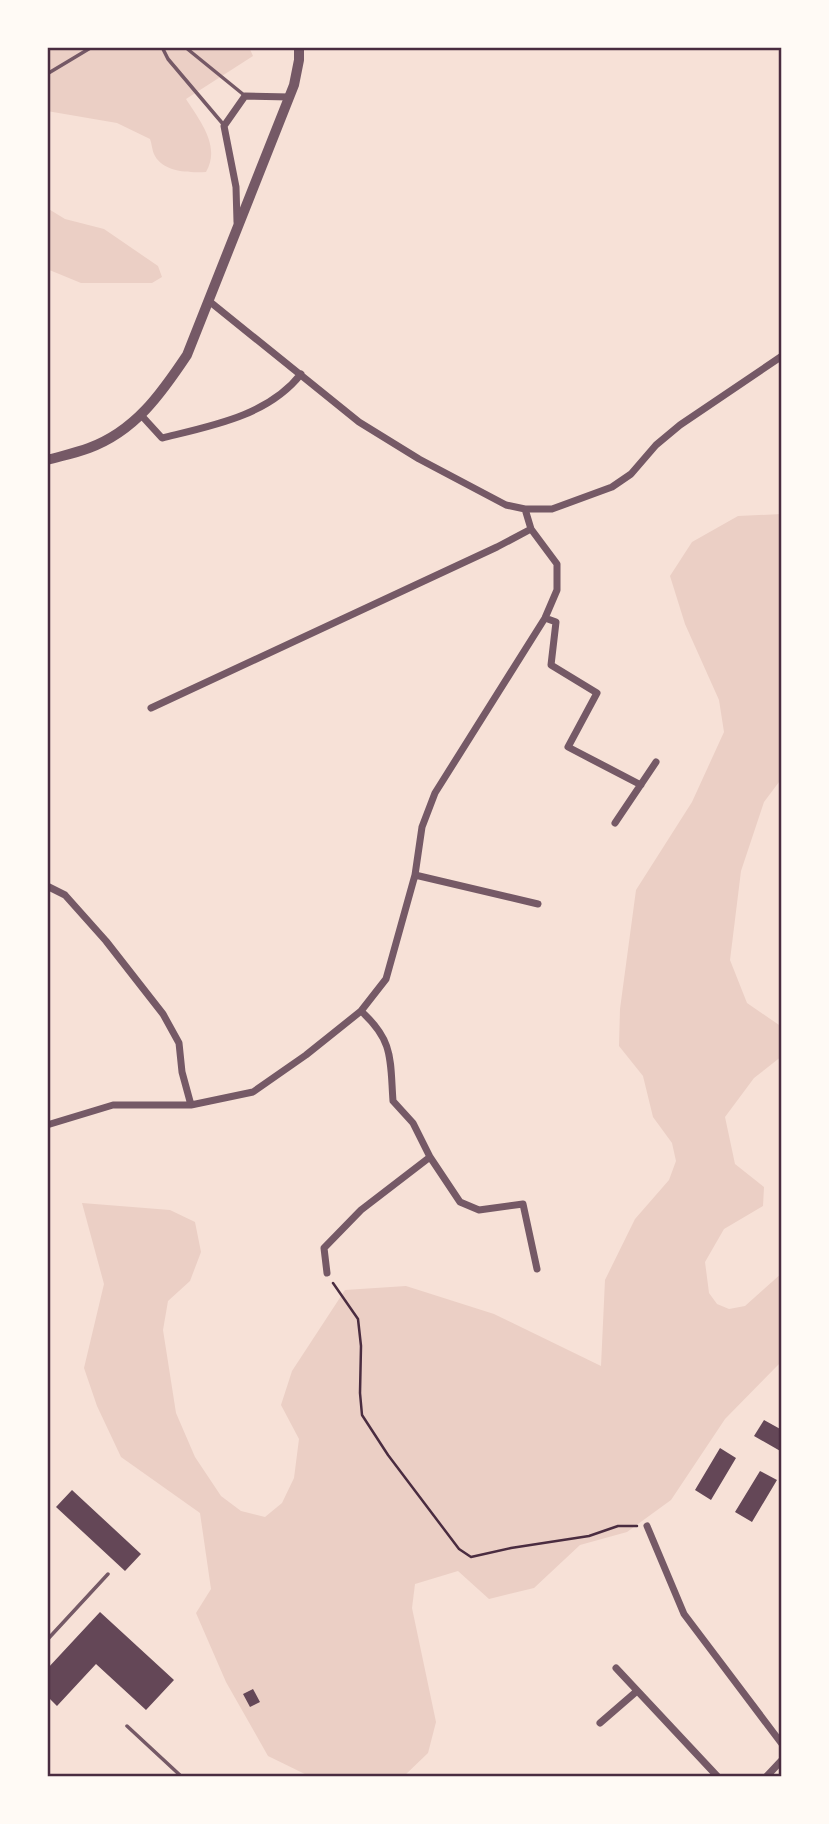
<svg xmlns="http://www.w3.org/2000/svg" width="829" height="1824" font-family="'Archivo Narrow',sans-serif">
<style>
.green{fill:#ebcfc5}
.building{fill:#644757}
.lines{fill:none;stroke-linecap:round;stroke-linejoin:round}
.path{stroke:#4a2c40;stroke-width:2.5}
.service{stroke:#755966;stroke-width:3.5}
.minor{stroke:#755966;stroke-width:7}
.tertiary{stroke:#755966;stroke-width:10}
.neatline{fill:none;stroke:#4a2c40;stroke-width:2.5}
</style>
<rect width="100%" height="100%" fill="#f7e1d7"/>
<!-- green -->
<path class="green" d="M47 47H249L253 56 186 99C200 121 221 146 206 172 189 173 164 172 155 156 152 151 152 144 150 139L117 123 47 111Z
M47 208 65 219 104 229 158 266 162 277 152 283H81L47 269Z
M782 514V778L764 802 741 871 730 960 747 1003 782 1027V1056L754 1078 725 1117 735 1164 764 1187 763 1206 724 1229 705 1262 709 1293 717 1304 729 1309 745 1306 782 1273V1361L725 1419 671 1500 627 1532 580 1545 534 1588 489 1599 458 1571 415 1584 412 1608 436 1722 428 1753 403 1777H311L268 1756 226 1682 196 1613 211 1589 200 1513 121 1457 97 1406 84 1368 104 1284 82 1203 170 1210 195 1222 201 1252 190 1281 168 1301 163 1330 176 1413 195 1457 221 1496 241 1511 265 1517 282 1503 294 1478 299 1439 281 1405 292 1371 345 1290 406 1286 494 1314 601 1366 605 1280 635 1219 669 1180 676 1161 672 1143 653 1117 643 1076 619 1046 620 1009 636 890 692 802 724 732 719 700 685 624 670 576 692 542 738 516Z"/>
<!-- building -->
<path class="building" d="M764 1420 782 1430V1452L754 1436Z
M720 1448 736 1458 711 1500 695 1490Z
M760 1471 777 1480 752 1522 735 1512Z
M72 1490 141 1554 125 1571 56 1507Z
M100 1612 174 1680 146 1710 96 1664 57 1706 47 1696V1669Z
M253 1689 260 1702 250 1707 243 1694Z"/>
<g class="lines">
<!-- path -->
<path class="path" d="M333 1283 358 1319 361 1346 360 1393 362 1415 388 1455 459 1549 471 1557 511 1548 589 1536 618 1526H637"/>
<!-- service -->
<path class="service" d="M162 47 168 59 223 124
M185 47 244 95
M47 74 92 47
M47 1640 108 1574
M127 1726 182 1777"/>
<!-- minor -->
<path class="minor" d="M237 222 236 187 224 126 245 96 290 97
M209 301 359 422 419 459 506 505 525 509H552L612 487 631 474 656 445 680 425 782 356
M141 415 162 438C211 426 268 416 301 374
M545 618 556 622 551 665 597 693 568 747 641 785
M151 708 497 547 531 529
M615 823 656 762
M415 875 538 904
M47 886 65 895 106 941 163 1014 179 1043 182 1072 191 1105
M361 1011C394 1041 390 1059 393 1101L413 1123 430 1157 460 1202 479 1210 523 1204 537 1269
M47 1125 113 1105H191L253 1092 306 1055 361 1011 386 979 415 875 422 827 435 793 545 618 557 590V564L531 529 525 509
M327 1273 324 1248 361 1210 430 1157
M647 1526 684 1614 782 1744
M616 1668 718 1777
M600 1723 637 1691
M766 1777 782 1760"/>
<!-- tertiary -->
<path class="tertiary" d="M47 460C61 456 76 453 89 448 135 431 161 394 187 355L294 85 299 60V47"/>
</g>
<!-- border -->
<rect width="829" height="1824" fill="none" stroke="#fffaf5" stroke-width="98"/>
<rect x="49" y="49" width="731" height="1726" class="neatline"/>
</svg>
